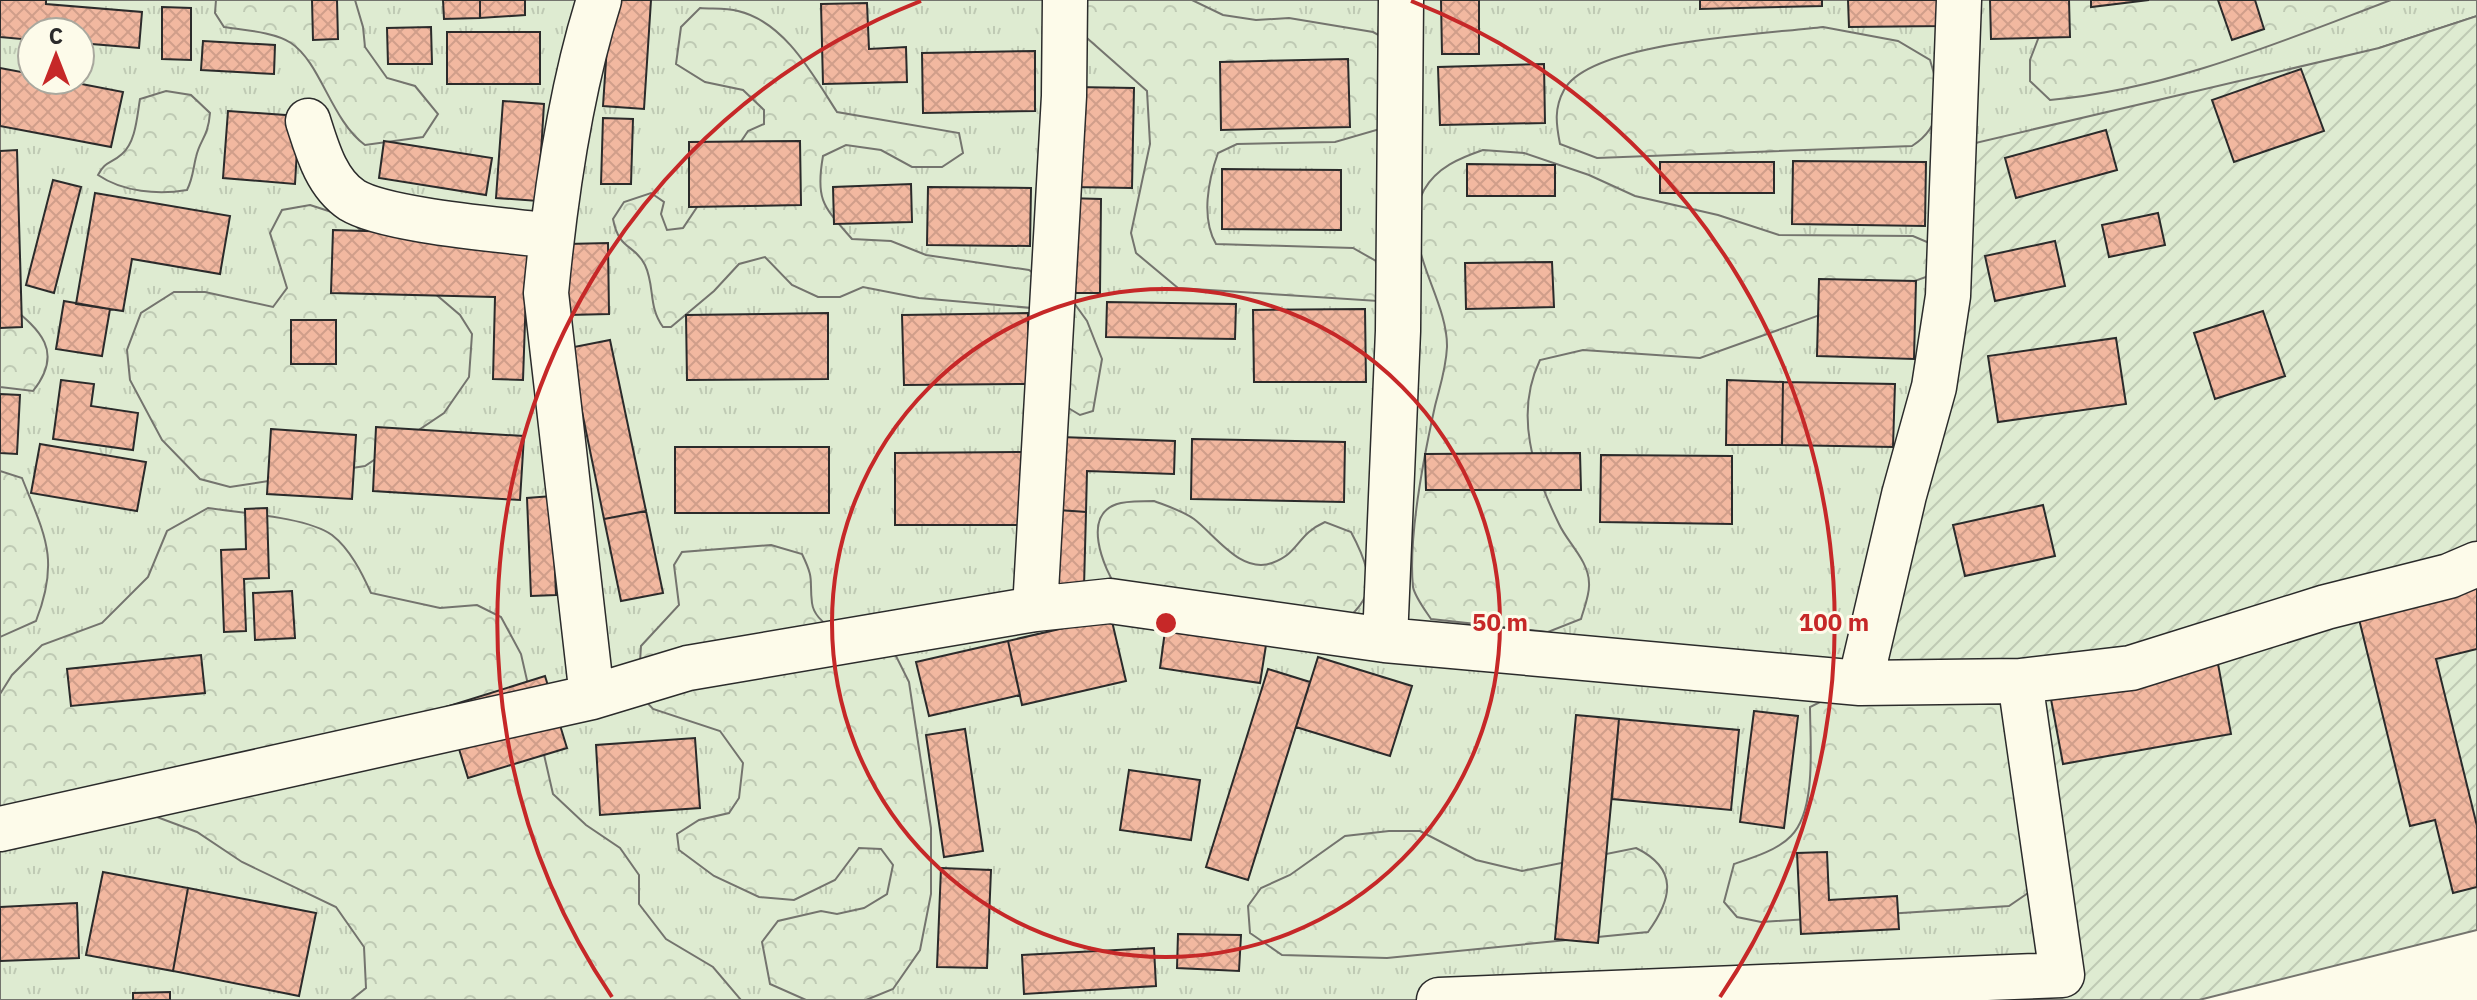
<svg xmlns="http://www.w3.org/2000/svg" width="2477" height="1000" font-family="'IBM Plex Sans',sans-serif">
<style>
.grass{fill:url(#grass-tufts);stroke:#74746e;stroke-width:2;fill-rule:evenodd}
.forest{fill:url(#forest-crowns);stroke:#74746e;stroke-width:2}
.garden{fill:url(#garden-furrows);stroke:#74746e;stroke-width:2}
.building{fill:url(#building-cross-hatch);stroke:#2b2b2b;stroke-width:2}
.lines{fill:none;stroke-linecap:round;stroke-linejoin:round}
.minor-casing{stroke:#2b2b2b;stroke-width:47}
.minor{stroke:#fdfbea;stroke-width:44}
.ring{fill:none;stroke:#c62828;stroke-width:4}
.centre{fill:#c62828;stroke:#fdfbea;stroke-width:4}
.ring-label{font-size:24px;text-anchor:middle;font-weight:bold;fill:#c62828;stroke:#fdfbea;stroke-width:6;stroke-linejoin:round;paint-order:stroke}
</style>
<defs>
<pattern id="grass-tufts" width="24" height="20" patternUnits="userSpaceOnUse" patternTransform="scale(2)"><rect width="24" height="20" fill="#deebd1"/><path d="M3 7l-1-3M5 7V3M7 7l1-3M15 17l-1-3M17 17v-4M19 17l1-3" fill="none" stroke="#bfcab4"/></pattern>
<pattern id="forest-crowns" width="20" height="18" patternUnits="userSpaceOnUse" patternTransform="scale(2)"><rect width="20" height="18" fill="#deebd1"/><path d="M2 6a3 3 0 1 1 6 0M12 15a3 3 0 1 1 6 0" fill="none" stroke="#bfcab4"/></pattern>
<pattern id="garden-furrows" width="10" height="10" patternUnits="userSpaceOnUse" patternTransform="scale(2)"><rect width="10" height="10" fill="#deebd1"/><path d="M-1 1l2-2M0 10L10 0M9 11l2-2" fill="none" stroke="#bfcab4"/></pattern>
<pattern id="building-cross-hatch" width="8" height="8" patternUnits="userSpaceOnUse" patternTransform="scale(2)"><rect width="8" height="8" fill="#f2b8a0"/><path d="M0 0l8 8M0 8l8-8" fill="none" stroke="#d09e8a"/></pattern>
</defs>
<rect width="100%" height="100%" fill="#fdfbea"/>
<!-- grass -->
<path class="grass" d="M0 0H2477V16L2379 48 2020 681 2062 975 1439 1000H0ZM32 32H80V80H32Z"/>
<!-- forest -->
<path class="forest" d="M216 0H355L363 27 365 47 387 78 415 86 438 114 423 137 365 145C331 120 321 63 291 43 275 32 243 30 224 27L215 13Z
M1075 0H1192L1223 15 1256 20 1289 18 1373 32 1412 53 1380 129 1335 142 1237 144 1218 153C1208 181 1201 218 1216 244L1353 248 1376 261 1384 287 1378 301 1178 288 1136 253 1131 233 1150 144 1147 91 1079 31Z
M2053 0H2391C2280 42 2170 89 2050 100L2030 81V60Z
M700 8C713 9 726 8 738 11 785 22 813 75 837 112L959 133 963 153 942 167H912L881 150 846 145 823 156C815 201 824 207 852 239L891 241 926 255 1029 270 1074 303 1087 321 1102 359 1093 411 1080 415 1065 406 1054 310 919 298 863 287 840 297H818L792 285 765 257 739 264 714 291 671 327H663C648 307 655 286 645 265 635 244 619 251 613 219L624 202 651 193 664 202 661 214 667 230 683 228 748 131 764 124V110L743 90 705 82 676 64 681 27Z
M1823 27 1898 41 1930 60C1941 94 1945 125 1912 146L1597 158 1560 144C1556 124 1554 108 1564 90 1590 41 1769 34 1823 27Z
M166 91 191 95 210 113C208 138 200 139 196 157 193 169 193 178 187 190 158 195 123 192 98 175 105 161 111 164 122 154 136 142 137 116 140 99Z
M1483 150 1524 153 1589 175 1635 196 1718 215 1779 235 1913 236 1934 245 1935 261 1926 277 1700 358 1583 350 1540 360C1514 414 1533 471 1559 524 1567 542 1589 561 1589 583 1590 594 1584 608 1581 619L1548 632 1431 619C1425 610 1415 597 1413 587 1408 538 1424 456 1435 406 1440 386 1446 369 1447 347 1448 296 1396 240 1424 190 1437 167 1460 158 1483 150Z
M310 205 344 216 460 315 472 334 469 377 444 413 365 466 230 487 200 479 162 440 130 380 127 350 141 313 174 292H205L273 307 287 288 270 233 282 210Z
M0 297C34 326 68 347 33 391L0 387Z
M0 471 22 478C45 536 60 559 36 621L0 637Z
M1154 501C1167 506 1183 511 1194 519 1216 536 1241 574 1272 563 1300 553 1296 535 1325 522L1351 532C1384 594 1367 605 1317 642L1118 590C1104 569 1079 512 1121 503 1131 501 1143 501 1154 501Z
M208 508C240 513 307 517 332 535 350 549 362 573 371 593L440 608 477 605 501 617 521 654 553 794 586 825 620 848 639 875V904L666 939 713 967 741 1000H351L366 988 364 947 336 907 242 862 197 832 141 811 0 821V694L12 675 42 645 102 623 148 577 167 531Z
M771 545 802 554C815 581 809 578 812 603 816 633 869 641 893 650L909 682 931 828V894L920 950 893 989 866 1000H806L770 984 762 942 778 921 821 911 837 914 864 908 887 894 893 865 881 849 859 848 835 880 794 900 759 897 714 876 679 850 677 834 699 820 729 813 739 798 743 763 720 731 653 709 638 693 641 646 679 605 674 565 682 552Z
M1931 689 2012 705 2031 852 2028 893 2009 906 1761 922 1737 917 1724 902 1734 864C1752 858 1778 850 1791 836 1817 810 1810 742 1810 707L1828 698Z
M1389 831H1420L1476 860 1522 871 1636 848C1679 869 1672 899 1648 932L1387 958 1282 955 1250 933 1248 906 1261 888 1290 875 1345 836Z"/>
<!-- garden -->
<path class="garden" d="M2477 16V930L2199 1000H1439L2061 975 2020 681 1860 683 1954 148 2379 48Z"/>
<!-- building -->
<path class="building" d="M0 0H46V4L142 12 139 48 80 43V32H32V40L0 37Z
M312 0H337L338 39 313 40Z
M443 0H480V18L444 19Z
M480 0H525V15L480 18Z
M610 0H651L644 109 603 106Z
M1441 0H1479V54H1442Z
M1700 0H1822V6L1700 9Z
M1848 0H1943L1944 26 1849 27Z
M1990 0H2069L2070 37 1991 39Z
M2091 0H2149L2091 7Z
M2218 0H2255L2264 29 2232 40Z
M867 3 869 49 906 47 907 82 823 84 821 4Z
M162 7 191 8V60L162 59Z
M431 27 432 64H388L387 28Z
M447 32H540V84H447Z
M203 41 275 45 274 74 201 70Z
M1035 51V111L923 113 922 53Z
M1348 59 1350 127 1221 130 1220 62Z
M1544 64 1545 123 1440 125 1438 67Z
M0 68 32 74V80H61L123 92 111 147 0 126Z
M2301 69 2324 131 2234 162 2212 100Z
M1075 87 1134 88 1132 188 1072 187Z
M503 101 544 104 538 201 496 198Z
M228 111 299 116 295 184 223 178Z
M603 118 633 119 631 184H601Z
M2106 130 2117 170 2016 198 2005 158Z
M384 141 492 158 486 195 379 178Z
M800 141 801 205 689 207V142Z
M17 150 22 327 0 328V151Z
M1793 161 1926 162 1925 226 1792 224Z
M1660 162H1774V193H1660Z
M1467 164 1555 165V196H1467Z
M1222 169 1341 170V230L1222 229Z
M53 180 81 187 54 293 26 285Z
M911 184 912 222 834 224 833 187Z
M928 187 1031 188 1030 246 927 245Z
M95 193 230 216 220 274 132 259 123 311 76 304Z
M1066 198 1101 199 1100 293H1065Z
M2158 213 2165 245 2109 257 2102 225Z
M333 230 528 236 523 380 493 379 495 297 331 293Z
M2055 241 2065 286 1995 301 1985 256Z
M608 243 609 314 568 315 567 244Z
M1552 262 1554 307 1466 309 1465 263Z
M1819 279 1916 281 1914 359 1817 356Z
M64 301 110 309 102 356 56 349Z
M1107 302 1236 304 1235 339 1106 337Z
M1365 309 1366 382H1254L1253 310Z
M2263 311 2285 376 2215 399 2194 333Z
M828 313V379L687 380 686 315Z
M1028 313 1029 384 904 385 902 315Z
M291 320H336V364H291Z
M2116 338 2126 404 1998 422 1988 356Z
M610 340 646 511 604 519 569 348Z
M61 380 94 384 91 406 138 413 133 450 53 439Z
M1727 380 1783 382 1782 445H1726Z
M1783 382 1895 384 1893 447 1782 445Z
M0 394 20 395 17 454 0 453Z
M376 427 524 436 520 500 373 491Z
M271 429 356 435 352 499 267 494Z
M1060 437 1175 441 1174 474 1087 471 1086 512 1058 510Z
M1192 439 1345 442 1344 502 1191 499Z
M40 444 146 462 137 511 31 493Z
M675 447H829V513H675Z
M1025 452 1026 525H895V453Z
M1580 453 1581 490H1426L1425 454Z
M1601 455 1732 456V524L1600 522Z
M552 496 556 595 531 596 527 498Z
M2043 505 2055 556 1965 576 1953 525Z
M267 508 269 578 244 579 246 631 224 632 221 550 246 549 245 509Z
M1058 510 1086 512 1084 587 1056 586Z
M646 511 663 593 621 601 604 519Z
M2477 581V649L2436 659 2477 826V887L2453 893 2435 820 2410 826 2357 611Z
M292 591 295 638 255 640 253 593Z
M1111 617 1126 681 1022 705 1008 641Z
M1165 631 1266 645 1260 683 1160 668Z
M1008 641 1020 695 929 716 916 662Z
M2216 653 2231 734 2063 764 2048 683Z
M201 655 205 693 71 706 67 669Z
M1318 657 1412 686 1390 756 1296 727Z
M1268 669 1310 682 1248 880 1206 867Z
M545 676 567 748 468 778 446 707Z
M1754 711 1798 716 1784 828 1740 822Z
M1576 715 1619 719 1598 943 1555 939Z
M1619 719 1739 730 1731 810 1612 799Z
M965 729 983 851 944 857 926 735Z
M695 738 700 808 600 815 596 745Z
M1129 770 1200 780 1191 840 1120 830Z
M1827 852 1829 900 1897 896 1899 929 1801 934 1797 853Z
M941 868 991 870 987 968 937 967Z
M103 872 188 888 173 971 86 955Z
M188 888 316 913 299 996 173 971Z
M77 903 79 958 0 961V907Z
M1178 934 1241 935 1239 971 1177 968Z
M1154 948 1156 986 1024 994 1022 955Z
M170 992V1000H133V993Z"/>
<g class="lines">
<defs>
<path id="minor" d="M599 0C570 91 555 198 546 293L592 697 688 668 1035 609 1064 96 1065 0
M308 121C317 149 326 183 352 200 386 221 507 230 551 236
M1035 609 1110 601 1385 640 1860 683 1904 495 1934 387 1948 296 1959 0
M1385 640 1398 331 1401 0
M1860 683 2020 681 2131 668 2326 607 2449 576 2477 564
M0 829 592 697
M1439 1000 2062 975 2020 681"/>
</defs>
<!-- minor casing -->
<use href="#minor" class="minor-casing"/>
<!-- minor -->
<use href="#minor" class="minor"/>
</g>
<!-- distance rings -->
<g class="ring">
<circle cx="1166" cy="623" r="334"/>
<path d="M612 997A668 668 0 0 1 921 1M1411 1A668 668 0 0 1 1720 997"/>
</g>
<circle cx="1166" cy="623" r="12" class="centre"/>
<g class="ring-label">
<text x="1500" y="631">50 m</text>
<text x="1834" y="631">100 m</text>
</g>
<!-- north arrow -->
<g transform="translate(56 56)"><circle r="38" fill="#fdfbea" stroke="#a9a89e" stroke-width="2"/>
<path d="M0-6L14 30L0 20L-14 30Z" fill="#c62828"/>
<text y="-12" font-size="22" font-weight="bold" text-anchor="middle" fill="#2b2b2b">С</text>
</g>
</svg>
